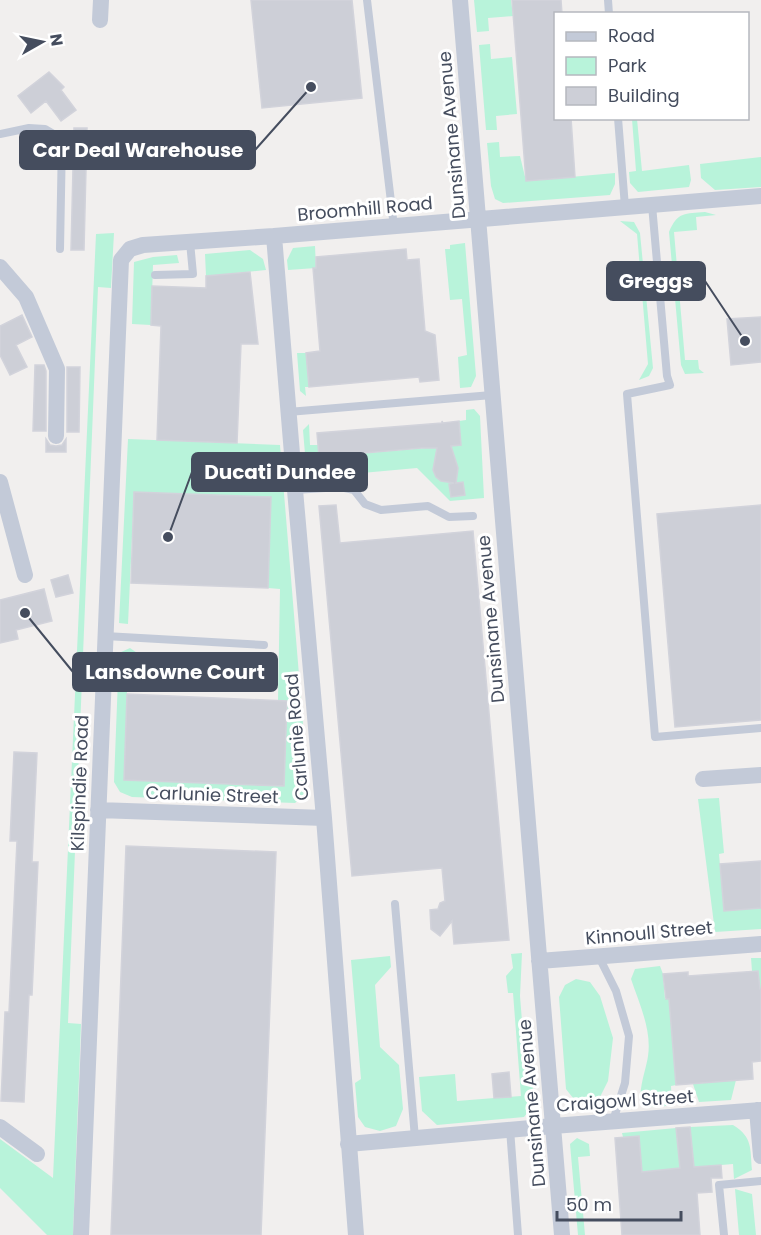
<svg xmlns="http://www.w3.org/2000/svg" width="761" height="1235" font-family="Poppins,sans-serif">
<style>
.green{fill:#b8f3da}
.building{fill:#cdcfd7;stroke:#d2d3db;stroke-width:1.5}
.lines{fill:none;stroke-linecap:round;stroke-linejoin:round}
.service{stroke:#c3cad8;stroke-width:8}
.minor{stroke:#c3cad8;stroke-width:16}
.labels{text-anchor:middle;stroke-width:6;stroke-linejoin:round;paint-order:stroke}
.street-label{font-size:18px;fill:#454d5e;stroke:#fff}
.leader{fill:none;stroke:#454d5e;stroke-width:2}
.callout-dot{fill:#454d5e;stroke:#fff;stroke-width:2}
.callout{fill:#454d5e;stroke:#454d5e;stroke-width:2}
.callout-label{font-size:20px;text-anchor:middle;font-weight:bold;fill:#fff}
</style>
<rect width="100%" height="100%" fill="#f1efee"/>
<!-- green -->
<path class="green" d="M474 0H511L513 16 488 18 489 31 477 32Z
M490 44 491 59 512 57 517 114 496 116 497 130H486L479 45Z
M632 119H637L642 171 689 165 691 180 689 187 638 192 630 183 629 172 636 171Z
M499 142 500 157 520 156 526 181 615 173V184L610 195 503 203 495 199 491 186 487 143Z
M761 157V187L715 190 701 178 700 164Z
M705 212 716 215 696 217 697 230 674 232 685 360H698L699 369 704 373 685 374 681 365 669 232C678 211 685 214 705 212Z
M620 221 634 222 640 233 653 368 649 376 639 380 648 364 637 234Z
M114 233 111 288 98 287 68 1023 81 1024 73 1235H47L0 1188V1139L53 1178 96 234Z
M465 243 476 376 471 387 460 388 458 357 467 355 462 299 450 300 445 249H450V245Z
M315 246 316 268 288 270 287 260 293 248Z
M250 250 263 259 266 270 206 276 205 254Z
M177 255 179 263 153 265 151 325 132 324 134 262 153 257Z
M297 353H306L309 387H305L306 396 300 391Z
M474 409 480 416 484 498 450 501 417 468 307 478 303 430 309 424 310 445H318L320 457 461 445 459 421 466 420V410Z
M128 439 280 445 308 784 305 795 295 803 132 797 120 792 114 782 119 653 130 648 140 655V662L128 663 124 779 284 786 287 701 278 700 280 589 268 588 271 497 134 493 128 624 119 623Z
M719 798 724 853 719 854 724 910 761 907V929L715 932 698 799Z
M522 953 520 996 524 1046 532 1071 534 1104 524 1117 437 1125 422 1111 419 1077 455 1074 457 1101 521 1096 513 993H508L506 976 513 968 511 954Z
M390 956 391 967 375 985 380 1047 399 1065 403 1109 396 1126 380 1131 365 1127 358 1117 355 1083 361 1079 351 960Z
M751 958H761V989H760L758 971H752Z
M660 966 663 974 665 999H669L676 1085 671 1086 672 1105C663 1106 648 1111 642 1101 637 1093 647 1066 648 1056 652 1030 639 1003 631 979L635 969Z
M576 979 590 982 600 996 613 1038 608 1081 600 1097C582 1104 578 1106 566 1089L559 997 565 985Z
M736 1080 731 1100 699 1102 693 1084Z
M733 1125C753 1137 750 1149 752 1170L734 1179 733 1164 641 1172 623 1137 622 1133 676 1128 692 1150 690 1127Z
M577 1138 589 1144 590 1156 578 1157 585 1235H578L570 1144Z
M735 1189 752 1194 756 1235H739Z"/>
<!-- building -->
<path class="building" d="M251 0H352L362 98 262 108Z
M512 0H561L562 14H555V118H571L575 177 526 181Z
M49 72 64 87 61 90 76 110 61 121 46 101 31 113 18 96Z
M74 128H87L84 250H71Z
M406 249 407 260 419 259 425 331 435 335 439 380 420 382 419 377 309 387 306 353 320 351 313 268H316V257Z
M250 272 258 344H241L237 443 157 440 161 326 151 325 152 286 206 288V276Z
M22 315 32 337 16 345 27 367 10 375 0 355V326Z
M761 317V362L731 365 727 319Z
M35 365H44L46 371V431H33Z
M67 367H80L79 432H67Z
M442 421 443 423 459 421 461 445 451 446 458 468 456 483 463 482 465 495 451 497 449 484 454 483 441 481 436 477 433 470 437 448H421L319 457 317 433 442 423Z
M46 439 50 445 56 446 62 445 66 439V452H46Z
M134 492 271 497 268 588 131 583Z
M336 505 340 543 473 531 509 940 454 944 452 921 440 936 431 929 430 910 438 909 440 903 445 901 442 868 352 876 319 506Z
M761 505V720L675 727 657 514Z
M68 575 73 593 56 597 51 580Z
M44 589 52 621 16 630 18 639 0 643V600Z
M127 694 287 701 284 786 124 780Z
M14 752 37 753 32 862H38L32 995H29L24 1102 1 1101 5 1012H9L17 841H10Z
M126 846 276 852 261 1235H111Z
M761 861V908L724 911 720 864Z
M758 971 760 989H761V1061L752 1062 753 1079 676 1085 669 999H666L663 974 688 972V976Z
M509 1072 511 1097 494 1098 492 1074Z
M690 1127 694 1167 721 1165 722 1178H711L712 1192 697 1193 700 1235H622L615 1138 639 1136 642 1172 680 1168 676 1128Z"/>
<g class="lines">
<!-- service -->
<path class="service" d="M367 0 394 227
M608 0 609 14
M618 118 625 207
M0 134 29 128 45 129 62 139 60 249
M652 205 667 376 670 385 627 394 655 737 761 728
M155 275 193 274 190 242
M288 412 492 395
M295 490 340 487 354 490 365 504 381 510 428 506 449 517 473 516
M105 636 264 645
M395 904 415 1138
M599 957 616 991 629 1036 625 1083 613 1121
M510 1129 518 1235
M724 1235 719 1185 761 1181"/>
<!-- minor -->
<path class="minor" d="M460 0 562 1235
M100 20 101 0
M274 236 295 490 324 818 356 1235
M0 267 26 297 57 369 56 436
M0 482 25 575
M703 779 761 775
M98 810 324 818
M539 961 761 944
M757 1110 761 1156
M0 1127 37 1154
M348 1144 553 1126 761 1110
M81 1235 121 260 130 249 143 245 274 236 761 196"/>
</g>
<g class="labels">
<!-- street labels -->
<g class="street-label">
<text transform="translate(452 135) rotate(-95)" y="6">Dunsinane Avenue</text>
<text transform="translate(365 209) rotate(-5)" y="6">Broomhill Road</text>
<text transform="translate(491 619) rotate(-95)" y="6">Dunsinane Avenue</text>
<text transform="translate(297 737) rotate(-95)" y="6">Carlunie Road</text>
<text transform="translate(80 783) rotate(-88)" y="6">Kilspindie Road</text>
<text transform="translate(212 795) rotate(2)" y="6">Carlunie Street</text>
<text transform="translate(649 933) rotate(-5)" y="6">Kinnoull Street</text>
<text transform="translate(625 1101) rotate(-4)" y="6">Craigowl Street</text>
<text transform="translate(532 1103) rotate(-95)" y="6">Dunsinane Avenue</text>
</g>
</g>
<!-- callouts -->
<path class="leader" d="M311 87L255 150M745 341L705 281M168 537L192 472M25 613L73 672"/>
<g class="callout-dot">
<circle cx="311" cy="87" r="6"/>
<circle cx="745" cy="341" r="6"/>
<circle cx="168" cy="537" r="6"/>
<circle cx="25" cy="613" r="6"/>
</g>
<g class="callout">
<rect x="20" y="131" width="235" height="38" rx="6"/>
<rect x="607" y="262" width="98" height="38" rx="6"/>
<rect x="192" y="453" width="175" height="38" rx="6"/>
<rect x="73" y="653" width="204" height="38" rx="6"/>
</g>
<g class="callout-label">
<text x="138" y="157">Car Deal Warehouse</text>
<text x="656" y="288">Greggs</text>
<text x="280" y="479">Ducati Dundee</text>
<text x="175" y="679">Lansdowne Court</text>
</g>
<!-- legend -->
<rect x="554" y="12" width="195" height="108" fill="#ffffff" stroke="#b5b8bf" stroke-width="1.5"/>
<rect x="566" y="32" width="30" height="9" fill="#c3cad8" stroke="#b5b8bf" stroke-width="1.5"/>
<text x="608" y="42" font-size="18" fill="#454d5e">Road</text>
<rect x="566" y="57" width="30" height="18" fill="#b8f3da" stroke="#b5b8bf" stroke-width="1.5"/>
<text x="608" y="72" font-size="18" fill="#454d5e">Park</text>
<rect x="566" y="87" width="30" height="18" fill="#cdcfd7" stroke="#b5b8bf" stroke-width="1.5"/>
<text x="608" y="102" font-size="18" fill="#454d5e">Building</text>
<!-- north arrow -->
<g transform="translate(42 42) rotate(81)" stroke="#ffffff" stroke-width="4.5" paint-order="stroke">
<path d="M0-4.5L10 22L0 15L-10 22Z" fill="#454d5e"/>
<text y="-9" font-size="16" font-weight="bold" text-anchor="middle" fill="#454d5e">N</text>
</g>
<!-- scale -->
<path d="M557 1211v9h124v-9" fill="none" stroke="#454d5e" stroke-width="3"/>
<text x="566" y="1211" font-size="18" fill="#454d5e" stroke="#ffffff" stroke-width="4.5" paint-order="stroke">50 m</text>
</svg>
